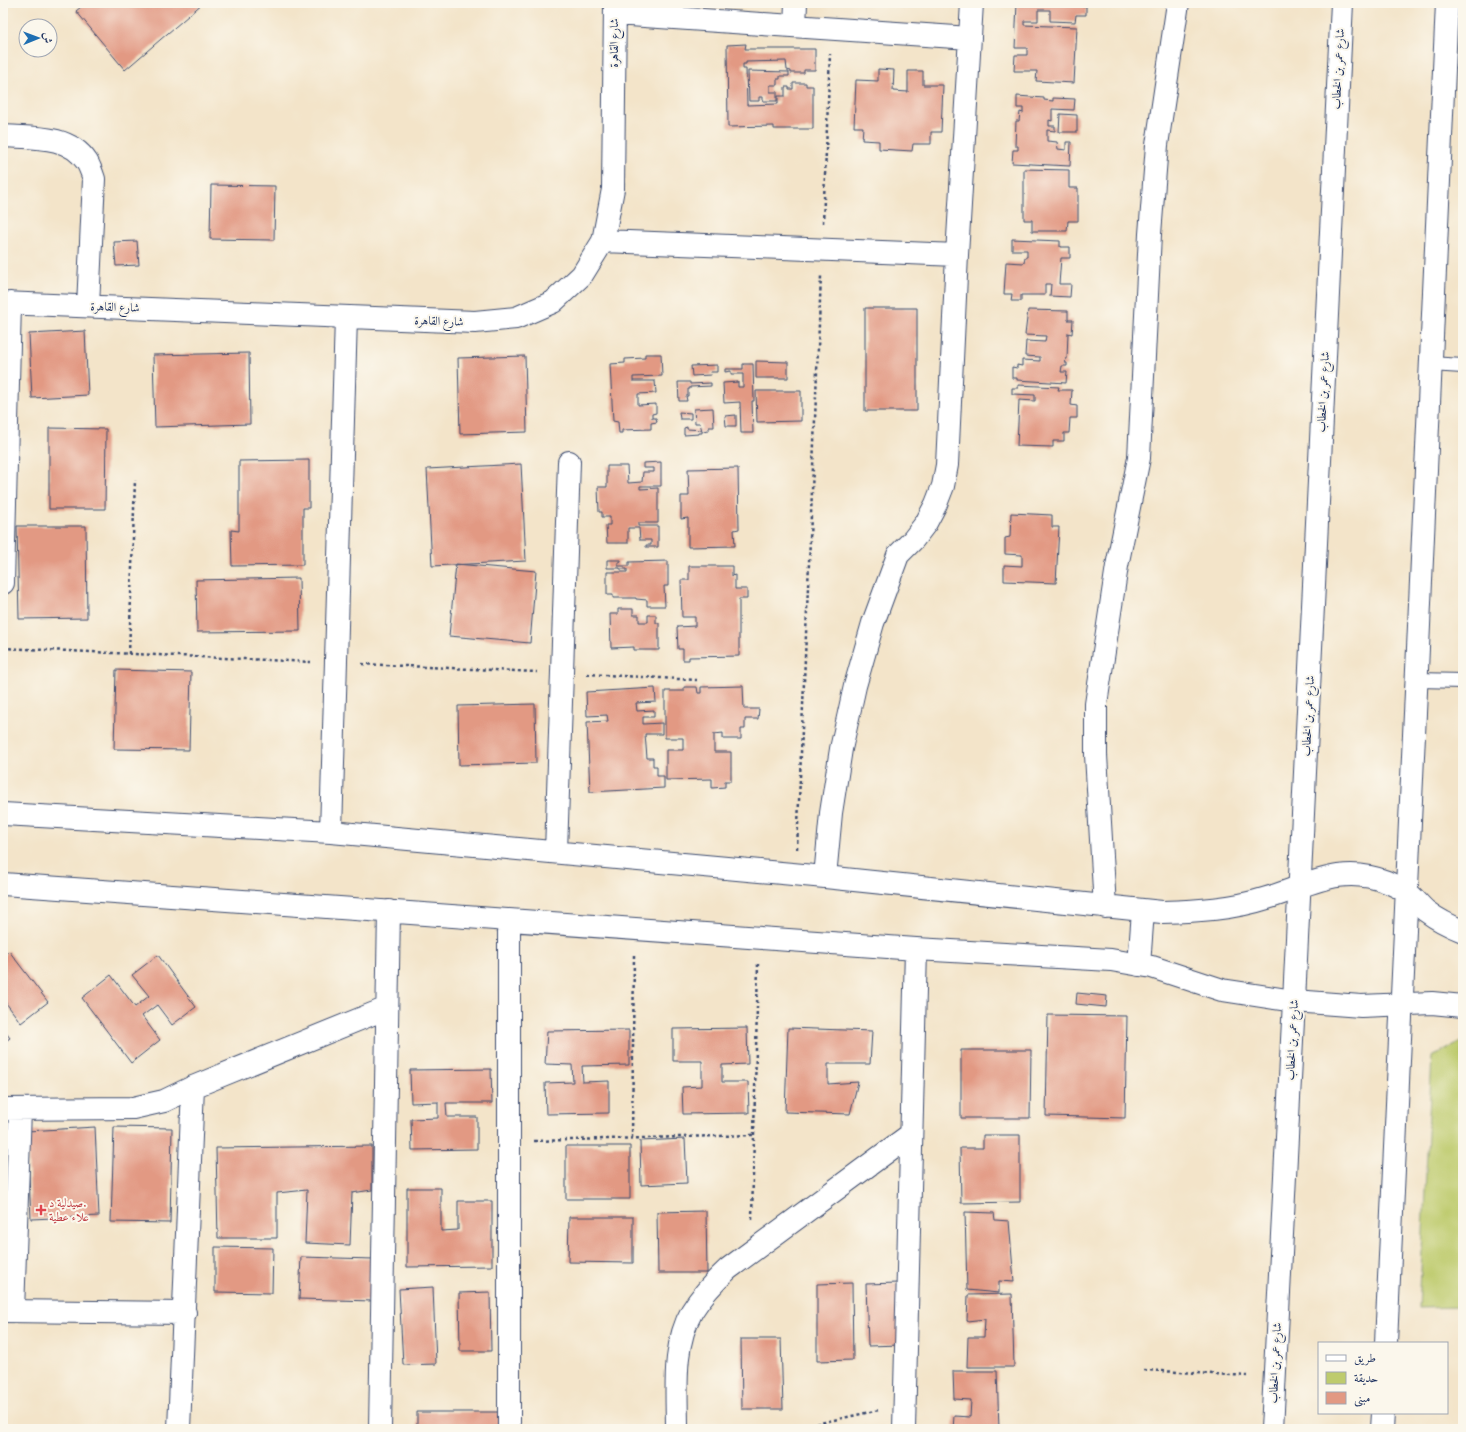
<svg xmlns="http://www.w3.org/2000/svg" width="1466" height="1432" font-family="'IM FELL English',Amiri,serif">
<style>
.green{fill:#becb6d;stroke:#6c7d66}
.building{fill:#e29983}
.lines{fill:none;stroke-linecap:round;stroke-linejoin:round}
.service-casing{stroke:#3b4a6e;stroke-width:16}
.minor-casing{stroke:#3b4a6e;stroke-width:24}
.tertiary-casing{stroke:#3b4a6e;stroke-width:24}
.path{stroke:#3b4a6e;stroke-width:2.5;stroke-dasharray:3 3;stroke-linecap:butt}
.service{stroke:#fff;stroke-width:14}
.minor{stroke:#fff;stroke-width:22}
.tertiary{stroke:#fff;stroke-width:22}
.health-dot{fill:#e0444e;stroke:#fbf7ec;stroke-width:1.5}
.labels{text-anchor:middle;stroke-width:4;stroke-linejoin:round;paint-order:stroke}
.street-label{font-size:12px;fill:#1b2f5e;stroke:#fbf7ec}
.health-label{font-size:12px;fill:#be3a42;stroke:#fbf7ec;text-anchor:start}
</style>
<rect width="100%" height="100%" fill="#fbf7ec"/>
<filter id="ink" filterUnits="userSpaceOnUse"><feTurbulence type="fractalNoise" baseFrequency=".025" numOctaves="2"/><feDisplacementMap in="SourceGraphic" scale="8" xChannelSelector="R" yChannelSelector="G"/><feConvolveMatrix kernelMatrix="1 2 1 2 8 2 1 2 1" color-interpolation-filters="sRGB"/></filter>
<filter id="wash" filterUnits="userSpaceOnUse"><feTurbulence type="fractalNoise" baseFrequency=".012" numOctaves="4" result="noise"/><feDisplacementMap in="SourceGraphic" scale="16" xChannelSelector="R" yChannelSelector="G"/><feGaussianBlur stdDeviation="0.9" result="paint"/><feColorMatrix in="noise" values="0 0 0 0 0 0 0 0 0 0 0 0 0 0 0 0 0 1.4 0 .05"/><feComposite in="paint" operator="in"/></filter>
<g filter="url(#wash)">
<rect width="100%" height="100%" fill="#f3e4c9"/>
<!-- green -->
<path class="green" d="M1463 1041V1307L1419 1308 1432 1056Z"/>
<g id="blocks">
<!-- building -->
<path class="building" d="M86 3H203L125 70 76 11Z
M1017 3H1080V6H1086V15H1076L1075 22 1050 21V10H1038V21H1024V25L1077 27 1074 83 1036 81 1037 71H1014L1015 55H1027V48H1015Z
M746 44 745 49H815V70H804V73H791V71L787 70 786 61 746 62V64H743V69H746L747 105 778 104V96H785V87H789V89H793V83H806V86H813V129H774V126L728 127 727 45Z
M878 69 894 70 893 91 908 92V71H923V85H943L941 132H931V144H913L912 151 879 149V141L862 140 863 127H854L856 80 878 81Z
M748 71 789 72V76H780V79H777V85H770V92H777V101H763V97H759V101H749Z
M1017 96 1044 98V100L1053 101V98L1075 99 1074 110 1052 109V121L1049 120V126H1055V131L1047 130V141L1057 142 1058 149 1066 150V142H1071L1070 166 1012 163 1013 150H1018V146H1015L1016 121H1019L1020 112 1023 113V108H1017Z
M1060 114 1077 115V132H1059Z
M1024 169 1069 170V188H1078V221H1068L1067 231H1032V220H1024Z
M211 185 275 186 274 240 210 239Z
M1012 239 1060 241V247H1070V258H1061L1059 284H1071L1070 297 1050 296 1051 284H1045V295H1021V301H1011L1012 294H1004L1006 262 1024 263 1025 257H1027V250H1012Z
M137 241 139 265 116 266 114 242Z
M865 308H917V411H865Z
M1028 310 1068 311V320H1073L1072 334 1068 333 1067 359H1066L1065 363H1067V366H1062L1061 372H1067L1066 383 1017 380V378H1012V367L1017 368V365L1022 366V360L1040 361V357L1025 356 1026 341 1045 342 1046 336 1025 335Z
M85 331 88 395 32 398 29 334Z
M249 353 250 424 155 427 153 355Z
M645 354H661L662 376 633 377V381H655L656 393 638 394V405L656 404V413L652 414V418H656L657 422 651 423V429L622 430V433H619L618 422 613 421 610 364 625 363V359L645 358Z
M525 356 527 432 460 434 458 358Z
M756 361 788 362V378H756Z
M743 364H753L754 401H752L753 433H741L740 402 724 403 723 383 738 382V387H743V374H731V371L725 372V369H743Z
M717 365V372H710L711 375 692 376 691 366Z
M678 382H690V384L711 383V386L690 387V389H688V396H686L687 401H679Z
M1018 385 1059 387 1058 390H1072L1071 405 1077 406V418H1070L1069 433H1064V441H1053V447L1017 446 1019 400 1035 401V395L1012 394V388H1018Z
M756 391H801V421L757 422Z
M713 408 714 427H709V430L702 431 700 423H695L694 409Z
M679 412 691 413V419H680Z
M736 415V426H726L725 416Z
M687 427V429L702 430V433H699V434L684 435V428Z
M49 428 106 429 105 509H49Z
M309 460V508H303V565L232 566 231 530 239 531V461Z
M661 462V486H640V489L658 488V523H638V526H658V547H646V545H651V540H640L639 528H628V543H607L606 525H610V517H602V512H599L598 487H607V466H627L628 483 642 482 643 472H654V468H643V463Z
M521 464 526 561 432 566 427 469Z
M738 468 739 529 734 530 735 546 688 547V518L681 519V496H689L688 469Z
M1011 513 1052 515V527H1059L1056 583 1004 581V565L1022 566V555L1005 554V538L1010 537Z
M17 526H86L87 618 19 619Z
M607 560H621V562H618V566H629V562L668 561V586H664L665 606H647V600L636 599V598H613V595H607V572H627V569H620V568H607Z
M456 564 536 571 530 643 449 636Z
M689 566H732V576L735 575V589H747V599H739V656L689 657V660H683V649H678L677 627 695 626V617H682L681 580H689Z
M299 578 300 631 197 632 196 580Z
M618 609H633V615H639V622H648V615H656V623H659V650H634V647L611 648 610 614H618Z
M116 670 191 672 189 750 114 749Z
M743 686 744 709H759L758 719H745V729H741V739H723V733L714 734V752H731V781H725V787L712 788V779L666 780V750H683V738H665V691H684V687H697L698 693H701V687Z
M655 688 656 702 636 703 637 711 654 710V717H643V724L662 723V734H645L647 758H653V766H657V776H664V788L590 792 587 722 608 721 607 715 587 716 586 692Z
M535 704 536 763 459 765 458 706Z
M9 951 48 1002 21 1023 3 999V956Z
M158 955 196 1007 172 1025 157 1005 142 1016 160 1040 131 1063 82 998 111 975 135 1007 149 996 132 975Z
M1077 993 1107 996 1106 1007 1076 1004Z
M1048 1015 1127 1016 1125 1118 1046 1116Z
M747 1028 748 1064 722 1065V1082H748L749 1113 683 1114 682 1087 702 1086V1061H673V1029Z
M788 1028 872 1031 870 1064H828V1084L858 1082 850 1114 785 1112Z
M3 1029 10 1038 3 1043Z
M629 1030V1065L582 1066 583 1082 609 1081V1113L546 1114 545 1083 573 1082 572 1065 545 1064 547 1031Z
M961 1050H1031L1030 1118H961Z
M491 1069 492 1103H446L447 1117H477V1149L412 1150 411 1119 438 1118V1102L411 1103 410 1070Z
M95 1127 99 1216 31 1219 27 1131Z
M114 1127 172 1128 170 1223 111 1222Z
M983 1135H1020V1202L961 1203 960 1148H983Z
M685 1139 687 1183 641 1185 640 1141Z
M372 1146V1190L352 1193 350 1245 305 1243 307 1190 277 1193V1238H218L216 1148Z
M566 1146H630V1199H566Z
M407 1188H441V1231L458 1230V1201H492V1266L407 1267Z
M706 1211 707 1273H658L657 1212Z
M965 1212 994 1213 995 1220 1009 1221 1014 1282 999 1281V1293L967 1290Z
M569 1217H633V1263L568 1262Z
M215 1247 273 1248 272 1293 215 1292Z
M301 1257 374 1259 373 1301 299 1299Z
M852 1283 853 1360 817 1361V1284Z
M898 1283 901 1345 868 1346 866 1284Z
M433 1287 436 1364 403 1365 399 1289Z
M490 1292 491 1351H460L459 1293Z
M1012 1294 1014 1367H967L968 1337H984L985 1319 967 1321 968 1295Z
M741 1339H781L783 1409H742Z
M953 1371H997L999 1429H953L954 1416 970 1417 971 1400 954 1399Z
M417 1412H499V1429H417Z"/>
</g>
</g>
<g filter="url(#ink)">
<use href="#blocks" fill-opacity="0" stroke="#3b4a6e" stroke-width="1"/>
<g class="lines">
<defs>
<path id="service" d="M1430 364 1463 366
M1417 680 1463 681"/>
<path id="minor" d="M615 14 970 38
M795 26 796 3
M3 136C32 138 69 134 87 162 90 167 92 173 94 179L88 306
M603 241 957 255
M3 303 475 322 516 318 553 302 582 275 603 241 613 189 615 3
M3 583 10 303
M3 814 331 832 825 877 1162 912C1197 911 1233 909 1267 898 1310 885 1341 864 1387 882 1394 885 1403 889 1409 894 1415 899 1420 906 1426 911 1438 920 1450 926 1463 931
M331 832 346 317
M556 852 569 462
M825 877 831 813 841 749 855 686 873 623 898 555 913 540 926 523 936 504 943 486 947 465 957 255 972 3
M3 884 916 949 1111 960 1152 967 1222 990 1294 1001 1361 1006 1432 1003 1463 1006
M1105 907 1096 755V704L1117 566 1139 458 1150 234 1157 145 1178 3
M1139 965 1143 911
M3 1109 133 1108 164 1101 193 1087 387 1008
M3 1311 185 1313
M13 1311 20 1109
M179 1429 193 1087
M380 1429 389 911
M509 1429V920
M677 1429C677 1391 672 1346 692 1311 702 1295 714 1282 728 1269L911 1134
M904 1429 916 949"/>
<path id="tertiary" d="M1386 1343C1408 896 1426 450 1447 3
M1272 1429 1294 1001 1342 3
M1382 1429 1383 1413"/>
</defs>
<!-- service casing -->
<use href="#service" class="service-casing"/>
<!-- minor casing -->
<use href="#minor" class="minor-casing"/>
<!-- tertiary casing -->
<use href="#tertiary" class="tertiary-casing"/>
<!-- path -->
<path class="path" d="M823 223 830 54
M3 648 311 662
M129 654 135 480
M362 664 537 672
M587 674 697 680
M797 849 821 276
M632 1138 634 955
M534 1141 754 1135
M752 1219 758 964
M1144 1370 1248 1376
M793 1429 879 1410"/>
<!-- service -->
<use href="#service" class="service"/>
<!-- minor -->
<use href="#minor" class="minor"/>
<!-- tertiary -->
<use href="#tertiary" class="tertiary"/>
</g>
</g>
<!-- markers -->
<path class="health-dot" d="M39 1204h4v4h4v4h-4v4h-4v-4h-4v-4h4z"/>
<g class="labels">
<!-- street labels -->
<g class="street-label">
<text transform="translate(614 43) rotate(-90)" y="4">شارع القاهرة</text>
<text transform="translate(1338 69) rotate(-87)" y="4">شارع عمر بن الخطاب</text>
<text transform="translate(115 307) rotate(2)" y="4">شارع القاهرة</text>
<text transform="translate(439 321) rotate(2)" y="4">شارع القاهرة</text>
<text transform="translate(1323 392) rotate(-87)" y="4">شارع عمر بن الخطاب</text>
<text transform="translate(1308 716) rotate(-87)" y="4">شارع عمر بن الخطاب</text>
<text transform="translate(1292 1040) rotate(-87)" y="4">شارع عمر بن الخطاب</text>
<text transform="translate(1275 1363) rotate(-87)" y="4">شارع عمر بن الخطاب</text>
</g>
<!-- health labels -->
<g class="health-label">
<text x="49" y="1207">صيدلية د.<tspan x="49" dy="14">علاء عطية</tspan></text>
</g>
</g>
<!-- margin -->
<rect width="1466" height="1432" fill="none" stroke="#fbf7ec" stroke-width="16"/>
<!-- legend -->
<rect x="1318" y="1342" width="130" height="72" fill="#fbf7ec" stroke="#a1a7b3"/>
<rect x="1326" y="1355" width="20" height="6" fill="#ffffff" stroke="#a1a7b3"/>
<text x="1354" y="1362" font-size="12" fill="#1b2f5e">طريق</text>
<rect x="1326" y="1372" width="20" height="12" fill="#becb6d" stroke="#a1a7b3"/>
<text x="1354" y="1382" font-size="12" fill="#1b2f5e">حديقة</text>
<rect x="1326" y="1392" width="20" height="12" fill="#e29983" stroke="#a1a7b3"/>
<text x="1354" y="1402" font-size="12" fill="#1b2f5e">مبنى</text>
<!-- north arrow -->
<g transform="translate(38 38) rotate(89)"><circle r="19" fill="#fbf7ec" stroke="#a1a7b3"/>
<path d="M0-3L7 15L0 10L-7 15Z" fill="#1f6fb2"/>
<text y="-6" font-size="11" font-weight="bold" text-anchor="middle" fill="#1b2f5e">ش</text>
</g>
</svg>
